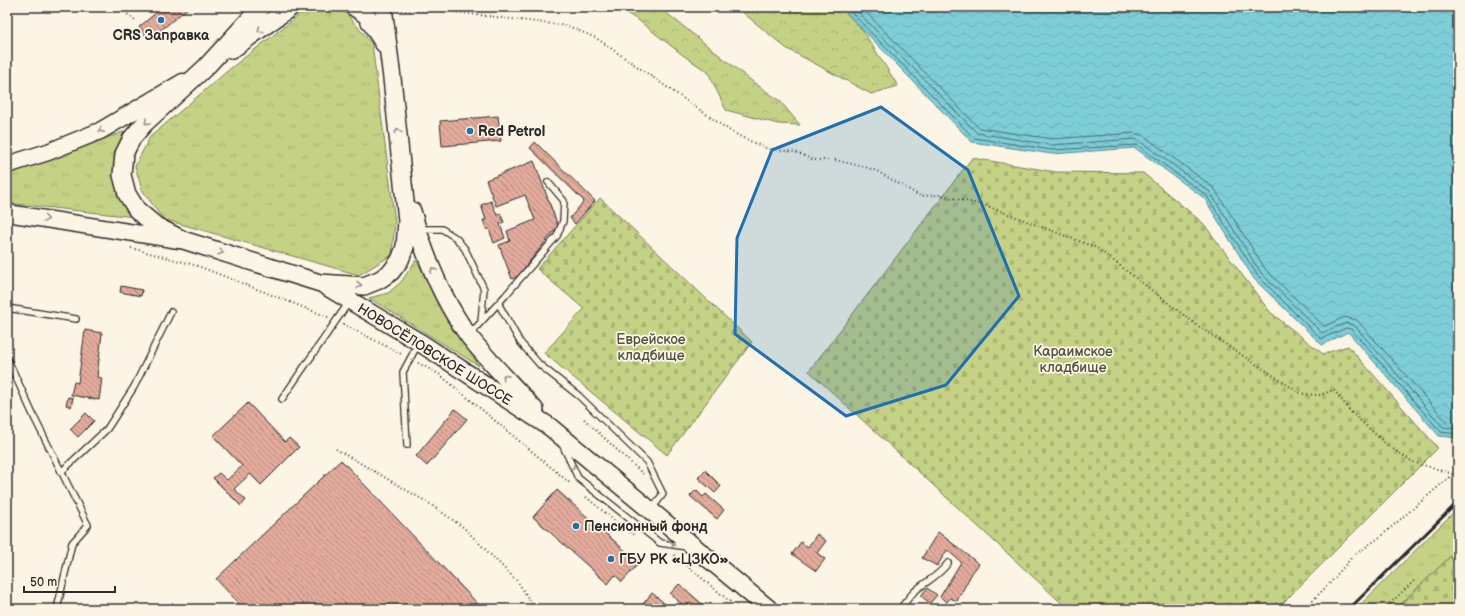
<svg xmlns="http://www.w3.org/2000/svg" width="1465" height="616" font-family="'Balsamiq Sans',sans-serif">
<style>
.grass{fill:url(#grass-tufts);stroke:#787e58}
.forest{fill:url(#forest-crowns);stroke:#787e58}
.cemetery{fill:url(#cemetery-stones);stroke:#787e58}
.water{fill:url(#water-waves);stroke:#5d8d93}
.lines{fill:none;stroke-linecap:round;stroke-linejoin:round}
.shore{stroke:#4c6c70;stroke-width:1}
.building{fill:url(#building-back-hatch);stroke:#2b2b2b}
.lane-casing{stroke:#2b2b2b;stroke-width:8}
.secondary-casing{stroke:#2b2b2b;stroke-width:19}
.primary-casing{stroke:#2b2b2b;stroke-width:20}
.path{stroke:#2b2b2b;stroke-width:2;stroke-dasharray:1 3;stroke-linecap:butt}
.lane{stroke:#fcf5e5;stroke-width:5.5}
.secondary{stroke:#fcf5e5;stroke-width:16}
.primary{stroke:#fcf5e5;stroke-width:17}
.rail{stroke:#2b2b2b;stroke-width:3}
.oneway{stroke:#949088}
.marked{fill:#1f6fb2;fill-opacity:0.2;stroke:#1f6fb2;stroke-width:3;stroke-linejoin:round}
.poi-dot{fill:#1f6fb2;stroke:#fcf5e5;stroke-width:1.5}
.labels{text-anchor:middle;stroke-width:3.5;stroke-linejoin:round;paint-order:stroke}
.poi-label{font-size:14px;font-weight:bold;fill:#2b2b2b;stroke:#fcf5e5;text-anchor:start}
.park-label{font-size:14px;fill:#525442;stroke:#fcf5e5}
.street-label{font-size:14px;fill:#2b2b2b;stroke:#fcf5e5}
</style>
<defs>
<pattern id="grass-tufts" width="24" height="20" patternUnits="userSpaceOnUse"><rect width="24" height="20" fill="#c5d185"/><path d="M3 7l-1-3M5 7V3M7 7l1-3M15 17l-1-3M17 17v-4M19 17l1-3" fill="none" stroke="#a9b473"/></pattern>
<pattern id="forest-crowns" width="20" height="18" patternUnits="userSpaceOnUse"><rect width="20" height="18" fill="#c5d185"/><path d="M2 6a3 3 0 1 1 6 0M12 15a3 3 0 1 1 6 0" fill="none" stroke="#a9b473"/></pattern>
<pattern id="cemetery-stones" width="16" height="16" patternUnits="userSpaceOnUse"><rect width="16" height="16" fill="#c5d185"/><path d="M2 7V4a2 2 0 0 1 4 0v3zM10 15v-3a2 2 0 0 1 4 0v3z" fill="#a9b473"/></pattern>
<pattern id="water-waves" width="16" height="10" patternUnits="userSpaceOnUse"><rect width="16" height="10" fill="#7eced8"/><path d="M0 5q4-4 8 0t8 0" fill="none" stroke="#6db1ba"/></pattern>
<pattern id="building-back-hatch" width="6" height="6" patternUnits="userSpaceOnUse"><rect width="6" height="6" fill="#e3ab9c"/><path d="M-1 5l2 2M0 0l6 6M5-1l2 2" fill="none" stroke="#b88b7f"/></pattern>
</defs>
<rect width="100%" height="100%" fill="#fcf5e5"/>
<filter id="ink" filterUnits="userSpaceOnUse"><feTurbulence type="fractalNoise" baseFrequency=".025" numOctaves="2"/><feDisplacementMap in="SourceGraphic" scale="8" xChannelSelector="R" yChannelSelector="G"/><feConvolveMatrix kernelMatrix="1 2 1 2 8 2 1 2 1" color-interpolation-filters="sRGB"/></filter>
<g filter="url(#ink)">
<!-- grass -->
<path class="grass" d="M307 9 345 12 372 44 395 222 392 255 359 275 163 219 142 190 135 166 150 137 231 68Z
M129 130 115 160 117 193 135 217 7 203V172Z
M416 260 479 366 369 298 388 293 401 282Z
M1458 508V549L1396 609H1356Z"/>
<!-- forest -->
<path class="forest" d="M616 7H659L753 82 780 101 800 125 778 124 726 110 708 72 684 56 638 20Z
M736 7H841L863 31 898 86 871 94 786 48Z"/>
<!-- cemetery -->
<path class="cemetery" d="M972 158 1056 172 1143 173 1203 223 1270 312 1323 354 1348 346 1438 448 1277 609H1068L809 371Z
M600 198 752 342 667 455 544 353 584 309 537 269Z
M1458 549V609H1396Z"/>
<!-- water -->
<path class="water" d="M841 7H1458V438L1439 436 1348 332 1322 345 1254 279 1204 198 1135 148 1052 154 972 142Z"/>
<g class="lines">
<!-- shore -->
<path class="shore" d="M846 7 974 138 1052 150 1137 145 1206 195 1258 276 1321 339 1346 328 1351 329 1441 432 1458 434
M853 7 977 133 1052 145 1134 139 1140 141 1210 192 1261 273 1322 333 1346 323 1354 325 1443 427 1458 429
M861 7 979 128 1052 139 1134 133 1144 136 1214 188 1266 270 1324 326 1345 317 1357 320 1446 421 1458 423"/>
</g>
<!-- building -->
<path class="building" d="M153 7H189L149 40 139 27 157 12Z
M498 116 501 141 442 146 440 121Z
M535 142 595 201 575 224 570 218 584 201 530 148Z
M534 161 558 226 518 276 512 279 499 245 510 241 507 231 535 220 525 195 496 206 486 180Z
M491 201 497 215 500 213 504 222 500 224 505 238 494 243 489 229H486L483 220H486L481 205Z
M121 286 142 290 141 296 120 292Z
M85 330 102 333 97 377 102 378 99 400 71 395 74 382 78 383Z
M68 397 73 398 71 407 66 405Z
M248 403 285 442 289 438 299 447 261 485 250 474 234 489 246 500 241 506 213 478 219 473 227 480 242 466 213 436Z
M455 409 467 419 427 466 416 456Z
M86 413 94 421 78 437 70 429Z
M341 460 477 603 471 609H244L216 579Z
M705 470 721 486 715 493 698 478Z
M557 490 639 563 622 582 615 575 608 584 533 517Z
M696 490 703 497 706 494 724 510 717 519 690 496Z
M938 532 979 564 972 573 957 601 950 598 947 602 940 597 961 562 947 550 937 566 922 558Z
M817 534 826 541 817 553 825 559 816 571 792 554 801 542 808 547Z
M679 584 708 609H687L670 594Z
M927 588 937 595 930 603 921 596Z
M652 593 671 609H639Z"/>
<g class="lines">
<defs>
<path id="lane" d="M420 229H442L456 238 465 249 484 289 481 322
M498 303 520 342 540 365 579 396 647 462 663 494 651 510
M7 308 76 319
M470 334 505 296 557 236 563 221 564 201 548 182
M7 358 35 419 88 525 72 543 57 609
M282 399 349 302
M562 444 578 478 660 543 687 547
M407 445 403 372 418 344
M61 472 107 429 134 387 171 312
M900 609C905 603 909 597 914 592 927 580 937 578 948 563"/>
<path id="secondary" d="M7 165 48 152 100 131 183 82
M7 213 179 240"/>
<path id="primary" d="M261 7 206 67 144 124 132 138 124 154 122 175 127 194 137 210 156 226 183 240 320 283 364 286 379 280 391 272 400 260 405 247 407 221 392 78 383 7
M354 7 366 15 384 44
M231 50 291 7
M412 211C424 254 442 299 468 335 488 361 513 385 535 410
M324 285 419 342 550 427 769 609"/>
</defs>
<!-- lane casing -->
<use href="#lane" class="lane-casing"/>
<!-- secondary casing -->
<use href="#secondary" class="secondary-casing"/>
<!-- primary casing -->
<use href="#primary" class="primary-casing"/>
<!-- path -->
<path class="path" d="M118 7 135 20
M398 8 404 11H447L568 26 596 38 729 130 743 138 768 149 795 152 814 160H835L865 167 877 171 920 196 940 195 987 206 1097 248 1198 326 1298 392 1305 394 1320 395 1334 390 1351 412 1387 445 1413 462 1453 474 1458 473
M131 248 198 266 328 317
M343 324 403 355
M418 363 439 374 571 484
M584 419 643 474
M336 449 427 502 463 527 518 582 535 609
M586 497 627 531 635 535
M674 555 739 609
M1304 609 1330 583 1353 556 1380 537 1453 474
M1384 609 1415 580"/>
<!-- lane -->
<use href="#lane" class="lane"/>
<!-- secondary -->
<use href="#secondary" class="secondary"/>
<!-- primary -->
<use href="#primary" class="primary"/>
<!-- rail -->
<path class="rail" d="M1349 609 1458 502"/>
</g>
<!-- one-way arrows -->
<defs><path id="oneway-chevron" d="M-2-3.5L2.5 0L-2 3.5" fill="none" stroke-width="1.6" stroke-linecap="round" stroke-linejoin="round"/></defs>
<g class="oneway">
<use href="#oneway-chevron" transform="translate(260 30) rotate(144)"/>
<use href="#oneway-chevron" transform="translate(147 122) rotate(136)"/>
<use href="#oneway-chevron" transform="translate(101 130) rotate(154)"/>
<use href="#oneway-chevron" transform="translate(398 131) rotate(-96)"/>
<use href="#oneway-chevron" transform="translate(46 219) rotate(9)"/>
<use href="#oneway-chevron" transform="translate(221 252) rotate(17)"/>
<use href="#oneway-chevron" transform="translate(433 270) rotate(-115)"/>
<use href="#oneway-chevron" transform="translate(359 285) rotate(1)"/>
<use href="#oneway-chevron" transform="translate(505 377) rotate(-132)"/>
<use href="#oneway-chevron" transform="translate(572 467) rotate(65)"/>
<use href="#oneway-chevron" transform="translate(672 545) rotate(9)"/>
</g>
</g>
<!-- marked area -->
<path class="marked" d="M881 107 968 170 1019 296 946 385 846 416 735 334 737 238 772 150Z"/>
<!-- markers -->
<g class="poi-dot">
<circle cx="161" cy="20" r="4"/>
<circle cx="470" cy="131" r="4"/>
<circle cx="576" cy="526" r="4"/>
<circle cx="611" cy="559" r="4"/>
</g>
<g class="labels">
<!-- poi labels -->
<g class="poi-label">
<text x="161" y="40" text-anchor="middle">CRS Заправка</text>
<text x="478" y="136">Red Petrol</text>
<text x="584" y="531">Пенсионный фонд</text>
<text x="619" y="564">ГБУ РК «ЦЗКО»</text>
</g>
<!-- park labels -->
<g class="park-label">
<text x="651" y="344">Еврейское<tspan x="651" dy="16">кладбище</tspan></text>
<text x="1073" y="356">Караимское<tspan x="1073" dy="16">кладбище</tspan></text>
</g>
<!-- street labels -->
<g class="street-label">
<text transform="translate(435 354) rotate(32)" y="5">НОВОСЁЛОВСКОЕ ШОССЕ</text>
</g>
</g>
<!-- margin -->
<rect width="1465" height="616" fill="none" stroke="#fcf5e5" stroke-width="24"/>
<rect x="12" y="12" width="1441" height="592" fill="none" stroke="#2b2b2b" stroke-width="1.5" filter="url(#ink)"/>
<!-- scale -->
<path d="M24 586v6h91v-6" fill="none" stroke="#2b2b2b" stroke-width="2"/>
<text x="30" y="586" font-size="12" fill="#2b2b2b" stroke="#fcf5e5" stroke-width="3" paint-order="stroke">50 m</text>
</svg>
